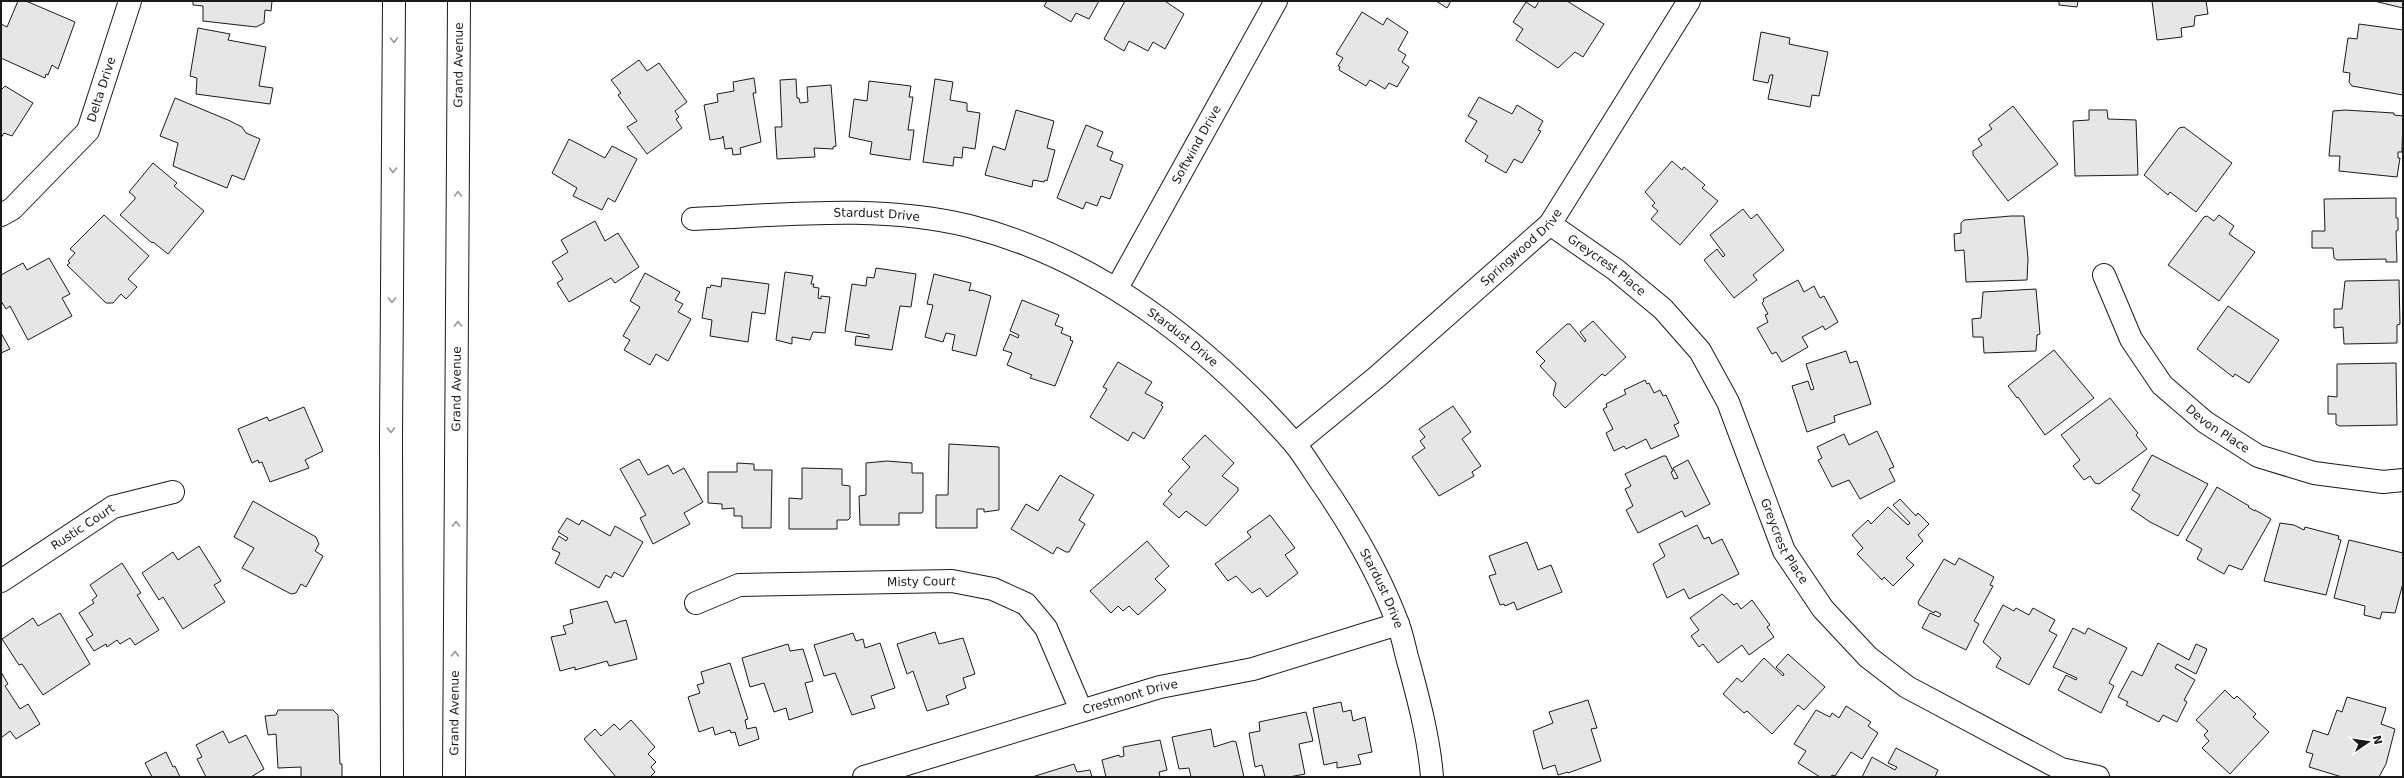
<svg xmlns="http://www.w3.org/2000/svg" width="2404" height="778" font-family="'DejaVu Sans',sans-serif">
<style>
.building{fill:#e6e6e6;stroke:#1a1a1a}
.lines{fill:none;stroke-linecap:round;stroke-linejoin:round}
.minor-casing{stroke:#1a1a1a;stroke-width:24}
.primary-casing{stroke:#1a1a1a;stroke-width:24}
.minor{stroke:#fff;stroke-width:22}
.primary{stroke:#fff;stroke-width:22}
.oneway{stroke:#989898}
.labels{text-anchor:middle;stroke-width:3;stroke-linejoin:round;paint-order:stroke}
.street-label{font-size:12px;fill:#1a1a1a;stroke:#fff}
</style>
<rect width="100%" height="100%" fill="#fff"/>
<!-- building -->
<path class="building" d="M18 1H26L75 22 58 69 52 65 48 75 46 74 45 78 1 58V24L7 27Z
M193 1H272L271 11 265 10 264 23 256 27 203 21V6L193 5Z
M1047 1H1099L1089 19 1076 13 1071 22 1044 6Z
M1125 1H1165L1184 14 1165 49 1153 42 1148 51 1129 41 1124 51 1104 39Z
M1436 1H1451L1447 8Z
M1539 1H1567L1604 24 1583 57 1575 52 1558 68 1516 40 1523 29 1513 22 1526 2 1535 8Z
M2059 1H2078L2077 7 2059 5Z
M2152 1H2206L2208 14 2195 16 2194 26 2181 28 2182 37 2157 40Z
M2374 1H2403V8Z
M1362 12 1383 25 1387 18 1408 32 1398 50 1406 55 1402 62 1409 67 1397 87 1389 83 1385 89 1370 80 1366 86 1339 70 1340 67 1338 66 1343 58 1336 54Z
M2359 24 2403 30V95L2352 86 2349 82 2350 73 2343 72 2348 38 2357 39Z
M198 28 230 34 228 40 266 47 259 86 273 88 270 104 196 94 197 78 190 76Z
M1761 32 1790 38 1789 44 1828 52 1819 96 1812 95 1810 107 1768 99 1773 75H1770L1768 83 1753 80Z
M639 60 647 71 659 63 687 102 675 111 679 117 676 119 682 128 647 154 627 127 637 121 618 95 621 93 611 80Z
M754 78 756 93H753L761 142 740 148 741 154 733 155 732 148 725 149 723 136 722 138 710 140 704 105 718 102 717 94 734 91 733 82Z
M796 79 797 98H799L800 103 808 102 807 87 831 85 836 146 833 147V149L814 148 815 157 777 159 775 127H782L780 80Z
M935 79 953 82 950 100 967 103V111L980 113 975 149 963 147 962 158 954 157 953 166 923 162Z
M869 81 911 86 909 97H913L908 130H914L910 160 870 154 872 142 849 137 854 99 867 101Z
M5 86 33 103 12 136 4 133 1 138V90Z
M1479 97 1512 114 1517 105 1543 121 1538 130 1541 131 1522 163 1514 159 1506 173 1485 161 1488 156 1465 141 1477 121 1468 116Z
M175 98 228 120 242 127 246 133 260 139 244 180 232 175 227 188 173 166 178 143 160 136Z
M2013 106 2058 164 2008 201 1973 155V151L1982 145 1978 139 1992 129 1989 125Z
M1016 110 1054 121 1047 148 1055 150 1047 181 1045 180 1044 182 1033 180 1032 187 985 175 993 146 1005 150Z
M2089 110H2107L2108 119 2136 120 2138 175 2075 176 2073 121 2089 120Z
M2345 110 2394 113V115L2403 116 2402 152H2398V158H2400L2397 177 2339 171 2340 156H2329L2333 111Z
M1086 125 1103 132 1097 146 1113 152 1110 160 1123 165 1110 199 1101 196 1097 206 1086 202 1083 209 1057 198Z
M2184 127 2232 163 2196 212 2170 192 2168 195 2144 175 2179 128Z
M569 139 605 158 612 146 637 159 615 202 608 198 602 210 573 196 577 188 552 173Z
M1672 161 1682 170 1684 167 1705 185 1702 188 1718 201 1680 245 1651 219 1658 211 1652 206 1655 203 1645 192Z
M153 163 177 183 174 186 204 211 168 254 153 242 152 243 120 215 135 199V197L129 192Z
M2396 198V218H2398V230L2396 231 2397 262H2386V259L2337 260 2334 258 2333 248H2312V231H2325L2324 199Z
M1743 209 1751 219 1757 214 1784 250 1753 275 1757 280 1734 298 1704 260 1717 249 1723 257 1725 255 1710 235Z
M104 215 149 256 128 279 137 287 126 299 121 294 113 303H106L67 265 70 263 68 261 75 253 70 249Z
M2219 215 2234 226 2229 234 2255 252 2219 301 2168 265 2204 217 2207 216 2214 221Z
M2011 216H2024L2028 259 2027 280 1966 282 1964 250 1955 251 1954 234 1961 233V223L1964 220Z
M595 221 605 241 618 233 639 267 615 283 611 278 569 302 557 283 563 279 552 262 568 252 561 240Z
M49 258 70 294 62 298 72 316 28 340 10 306 6 309 1 301V275L23 263 27 270Z
M876 268 916 274 911 307 900 306 892 350 855 345 856 336 869 338V335L845 331 852 284 866 286 867 277 874 278Z
M785 272 813 276 811 284H814L813 287 819 288 818 298 821 299V296L830 297 825 333 813 332 810 340 792 337V344L776 340Z
M645 273 680 292 675 300 683 304 678 312 691 319 668 361 656 354 650 365 624 350 630 340 623 336 640 307 630 301Z
M934 274 971 283 969 291 972 290 991 296 976 356 952 350 955 335 946 333 943 342 925 337 933 305 927 304Z
M722 278 769 284 765 314 752 312 748 342 710 336 712 320 702 318 707 287 710 288 711 285 721 287Z
M1798 280 1804 292 1814 286 1820 298 1824 296 1838 322 1825 330 1823 326 1802 337 1808 347 1782 362 1776 352 1772 354 1757 328 1768 322 1765 315 1768 314 1762 303 1764 301 1763 299Z
M2399 280 2400 324 2397 325V343L2344 344 2343 327 2334 328V309H2342L2345 281Z
M2036 289 2040 334 2037 335 2036 351 1984 353 1983 337H1973L1972 319 1981 318 1983 292Z
M1022 300 1059 315 1055 325 1063 328 1061 333 1071 337 1070 340 1073 341 1055 386 1030 378 1032 375 1007 365 1012 353 1003 350 1010 334 1018 338 1019 335 1010 331Z
M2228 306 2279 340 2249 383 2235 374 2233 377 2197 349Z
M1593 321 1626 357 1605 376 1602 374 1565 408 1553 395 1556 383 1540 366 1545 361 1536 352 1567 324H1570L1585 342 1586 340 1580 332Z
M1 333 10 349 1 353Z
M2054 350 2094 398 2045 435 2018 397 2017 398 2008 386Z
M1846 351 1850 363 1857 361 1871 404 1834 416 1835 422 1807 432 1792 386 1808 381 1811 390 1814 389 1806 364Z
M1118 362 1152 382 1145 393 1163 403 1161 405 1163 407 1144 439 1133 432 1128 441 1090 417 1107 389 1103 387Z
M2396 363 2397 425 2339 426 2336 424V414H2328V396L2337 397V364Z
M1645 380 1647 384 1649 383 1654 393 1660 390 1663 396 1666 395 1679 423 1674 425 1679 436 1651 449 1646 439 1626 449 1624 446 1614 451 1606 433 1613 429 1603 409 1607 407 1606 404 1626 394 1624 390Z
M2110 398 2138 433 2136 435 2147 449 2099 484 2095 483 2090 476 2084 480 2073 466 2080 460 2061 435Z
M1453 406 1471 432 1462 439 1481 466 1472 472 1474 476 1439 496 1412 457 1425 448 1420 441 1425 437 1419 429Z
M304 407 323 451 305 460 309 468 270 482 262 462 259 463 258 460 252 463 238 429 267 417 269 421Z
M1877 431 1894 467 1889 469 1895 481 1860 499 1849 480 1832 487 1818 460 1822 458 1817 447 1844 434 1849 445Z
M1205 435 1234 463 1222 476 1238 488V491L1206 526 1186 511 1179 518 1163 504 1172 494 1168 491 1190 467 1182 459Z
M949 444 999 447V510L984 512V509H977V528H936V495H948Z
M2152 455 2208 484 2178 536 2150 522 2131 509 2140 495 2132 490Z
M1663 456H1666L1673 471 1671 472 1674 479 1678 478 1673 468 1688 460 1710 504 1685 517 1682 511 1638 533 1626 510 1633 506 1625 489 1631 486 1625 474Z
M639 459 648 475 668 465 673 474 684 468 703 502 684 513 690 524 653 544 640 518 646 515 620 469Z
M887 461 912 463V473H923V511L922 513H899V525H860L859 496 866 495V463Z
M737 463 754 464V470H772L771 528H742V516H734V508L722 509V504L708 503V472H737Z
M802 468 842 469V485L850 486V518L848 520H837V529H789V498L802 499Z
M1060 475 1094 495 1079 520 1085 524 1069 552H1066L1057 547 1053 554 1011 529 1026 504 1038 511Z
M2217 487 2249 506 2248 507 2255 511V510L2271 519 2242 570 2229 565 2224 574 2197 559 2202 549 2186 540Z
M1900 499 1916 516 1918 513 1929 524 1918 535 1923 541 1906 558 1914 565 1893 586 1884 577 1882 580 1857 554 1863 548 1852 535 1868 520 1871 524 1888 507 1908 525 1910 523 1893 505Z
M253 501 316 537 319 544 315 551 323 556 306 587 301 584 296 593 291 594 242 568 254 548 234 537Z
M1270 515 1295 548 1285 555 1298 573 1267 597 1260 588 1252 593 1236 576 1228 581 1215 564 1251 537 1247 532Z
M567 518 579 525 582 520 610 536 615 526 643 542 623 577 614 572 611 578 606 575 599 588 555 563 560 553 552 549 559 536 566 541 568 538 558 532Z
M2280 523 2294 525 2304 530 2305 527 2339 536 2338 539 2341 540 2326 595 2264 581Z
M1697 525 1704 539 1709 537 1712 544 1722 539 1739 574 1689 599 1684 589 1667 598 1653 564 1665 556 1659 544Z
M2349 540 2403 553V583L2395 613 2382 612 2380 619 2364 615 2365 606 2334 598Z
M1147 541 1169 566 1155 579 1166 590 1138 615 1129 606 1123 611 1118 606 1111 613 1090 591Z
M1527 542 1538 570 1551 565 1562 592 1517 610 1514 602 1505 606 1504 604 1500 605 1489 576 1496 574 1489 556Z
M199 546 221 581 214 585 225 602 183 629 163 597 159 600 142 573 173 552 178 560Z
M1959 558 1994 577 1990 585 1993 586 1974 621 1979 624 1966 650 1922 628 1930 613 1939 617 1941 614 1935 611 1934 613 1919 605 1918 602 1944 559 1955 565Z
M122 563 141 593 137 595 159 630 135 645 130 638 120 644 117 640 107 647 106 644 94 651 86 639 93 635 79 613 94 603 92 600 97 596 90 585Z
M1722 594 1734 605 1737 603 1741 609 1752 600 1770 625 1767 627 1774 637 1749 655 1742 645 1718 663 1703 644 1699 647 1691 636 1699 630 1690 618Z
M607 601 615 623 626 620 637 659 609 666 607 661 575 670V667L560 671 551 637 566 634 563 626 573 623 570 610Z
M2003 605 2014 611 2016 608 2029 615 2033 608 2055 620 2049 631 2057 635 2029 685 1996 667 2001 658 1983 642Z
M60 613 90 664 43 695 22 664 19 665 2 639 33 618 38 626Z
M2073 628 2085 634 2088 628 2127 648 2109 683 2114 686 2101 713 2058 690 2066 675 2076 680 2077 678 2053 667Z
M935 632 939 644 963 638 975 674 963 678 966 688 946 696 949 704 927 711 913 671 907 674 897 644Z
M853 633 856 641 863 639 865 648 880 643 895 688 871 696 875 708 852 715 835 673 824 676 814 645Z
M2158 643 2189 660 2196 644 2207 649 2196 674 2177 664 2175 668 2195 680 2184 700 2187 702 2177 722 2163 715 2159 722 2126 705 2128 702 2118 697 2132 671 2142 676Z
M788 644 790 651 803 649 813 681 805 683 813 712 789 720 786 708 774 712 764 683 750 687 742 658Z
M1788 654 1825 687 1804 710 1798 705 1772 734 1747 711 1744 713 1723 694 1737 678 1742 682 1764 658 1783 676 1784 674 1776 667Z
M730 663 748 719 745 720 747 729 756 727 759 739 739 746 735 732 731 733 730 730 715 735 713 727 699 732 688 697 700 693 697 685 704 683 701 672Z
M1 672 8 684 5 686 20 709 28 704 40 724 16 739 10 731 1 738Z
M2225 690 2234 699 2237 696 2256 714 2253 717 2269 732 2230 774 2202 748 2209 741 2204 735 2208 731 2196 720Z
M2347 697 2386 708 2381 724 2395 729 2386 764 2379 777H2342L2309 767 2313 754 2306 752 2313 730 2328 735 2337 710 2342 712Z
M1588 700 1597 728 1591 729 1601 761 1568 773V772L1558 775 1555 765 1543 769 1533 731 1553 723 1549 712Z
M1341 702 1343 712 1351 710 1353 721 1365 717 1372 752 1358 755 1361 764 1337 768V762L1324 765 1313 708Z
M1846 706 1871 722 1868 726 1878 733 1862 759 1851 752 1835 776 1832 775 1831 777H1820L1798 763 1806 751 1794 744 1816 710 1830 717 1832 713 1839 718Z
M278 710H333L338 715 340 764H342V777H301V767L278 768 276 734 268 735 265 716 276 715Z
M1306 712 1313 741 1299 744 1305 774 1289 777H1265L1262 765 1255 767 1249 733 1260 731 1259 722Z
M631 720 655 747 648 754 656 762 651 767 655 772 650 777H616L584 739 595 729 601 736 614 724 620 730Z
M1211 729 1214 747 1233 741 1236 742 1244 777H1191L1189 768 1179 769 1172 737Z
M223 731 229 743 246 735 264 769 251 777H206L197 759 202 757 196 745Z
M1160 740 1167 770 1159 772 1160 777H1106L1102 760 1119 755 1120 757 1124 756 1123 747Z
M1896 748 1938 770 1935 777H1862L1872 757 1895 770 1897 767 1888 763Z
M166 752 173 767 175 766 180 777H152L145 763Z
M1074 764 1077 772 1090 770 1092 777H1032Z"/>
<g class="lines">
<defs>
<g id="minor">
<path id="s1" d="M1 215 12 209 88 131 130 1"/>
<path id="s2" d="M693 219C785 215 878 204 969 226 1097 258 1208 345 1294 443 1304 455 1312 469 1321 482 1350 524 1380 576 1398 624 1403 637 1405 651 1409 664 1419 701 1429 739 1432 777"/>
<path id="s3" d="M1550 224 1616 270 1663 309 1700 351 1728 402 1784 551 1823 609 1868 657 1907 687 2061 769 2098 777"/>
<path id="s4" d="M2104 275 2131 339 2162 385 2205 422 2258 456 2314 473 2383 482 2403 480"/>
<path id="s5" d="M1117 288 1276 1"/>
<path id="s6" d="M1295 444 1378 376 1550 224 1689 1"/>
<path id="s7" d="M1 581 113 507 173 492"/>
<path id="s8" d="M696 603 739 585 952 581 993 589 1026 604 1046 628 1081 710"/>
<path id="s9" d="M864 777 1160 687 1253 669 1398 624"/>
</g>
<g id="primary">
<path d="M392 777 391 437 394 1"/>
<path id="s10" d="M454 777 459 1"/>
</g>
</defs>
<!-- minor casing -->
<use href="#minor" class="minor-casing"/>
<!-- primary casing -->
<use href="#primary" class="primary-casing"/>
<!-- minor -->
<use href="#minor" class="minor"/>
<!-- primary -->
<use href="#primary" class="primary"/>
</g>
<!-- one-way arrows -->
<defs><path id="oneway-chevron" d="M-2-3.5L2.5 0L-2 3.5" fill="none" stroke-width="1.6" stroke-linecap="round" stroke-linejoin="round"/></defs>
<g class="oneway">
<use href="#oneway-chevron" transform="translate(394 40) rotate(90)"/>
<use href="#oneway-chevron" transform="translate(393 170) rotate(90)"/>
<use href="#oneway-chevron" transform="translate(458 194) rotate(-90)"/>
<use href="#oneway-chevron" transform="translate(392 300) rotate(90)"/>
<use href="#oneway-chevron" transform="translate(458 324) rotate(-90)"/>
<use href="#oneway-chevron" transform="translate(391 430) rotate(90)"/>
<use href="#oneway-chevron" transform="translate(456 524) rotate(-90)"/>
<use href="#oneway-chevron" transform="translate(455 654) rotate(-90)"/>
</g>
<g class="labels">
<!-- street labels -->
<g class="street-label">
<text dy="4" stroke="none"><textPath href="#s10" startOffset="712">Grand Avenue</textPath></text>
<text dy="4" stroke="none"><textPath href="#s1" startOffset="165">Delta Drive</textPath></text>
<text dy="4" stroke="none"><textPath href="#s5" startOffset="164">Softwind Drive</textPath></text>
<text dy="4" stroke="none"><textPath href="#s2" startOffset="184">Stardust Drive</textPath></text>
<text dy="4" stroke="none"><textPath href="#s6" startOffset="300">Springwood Drive</textPath></text>
<text dy="4" stroke="none"><textPath href="#s3" startOffset="70">Greycrest Place</textPath></text>
<text dy="4" stroke="none"><textPath href="#s2" startOffset="520">Stardust Drive</textPath></text>
<text dy="4" stroke="none"><textPath href="#s10" startOffset="388">Grand Avenue</textPath></text>
<text dy="4" stroke="none"><textPath href="#s4" startOffset="196">Devon Place</textPath></text>
<text dy="4" stroke="none"><textPath href="#s7" startOffset="98">Rustic Court</textPath></text>
<text dy="4" stroke="none"><textPath href="#s3" startOffset="406">Greycrest Place</textPath></text>
<text dy="4" stroke="none"><textPath href="#s8" startOffset="229">Misty Court</textPath></text>
<text dy="4" stroke="none"><textPath href="#s2" startOffset="844">Stardust Drive</textPath></text>
<text dy="4" stroke="none"><textPath href="#s9" startOffset="278">Crestmont Drive</textPath></text>
<text dy="4" stroke="none"><textPath href="#s10" startOffset="64">Grand Avenue</textPath></text>
</g>
</g>
<!-- border -->
<rect width="2404" height="778" fill="none" stroke="#1a1a1a" stroke-width="4"/>
<!-- north arrow -->
<g transform="translate(2368 742) rotate(77)" stroke="#ffffff" stroke-width="3" paint-order="stroke">
<path d="M0-3L7 15L0 10L-7 15Z" fill="#1a1a1a"/>
<text y="-6" font-size="11" font-weight="bold" text-anchor="middle" fill="#1a1a1a">N</text>
</g>
</svg>
